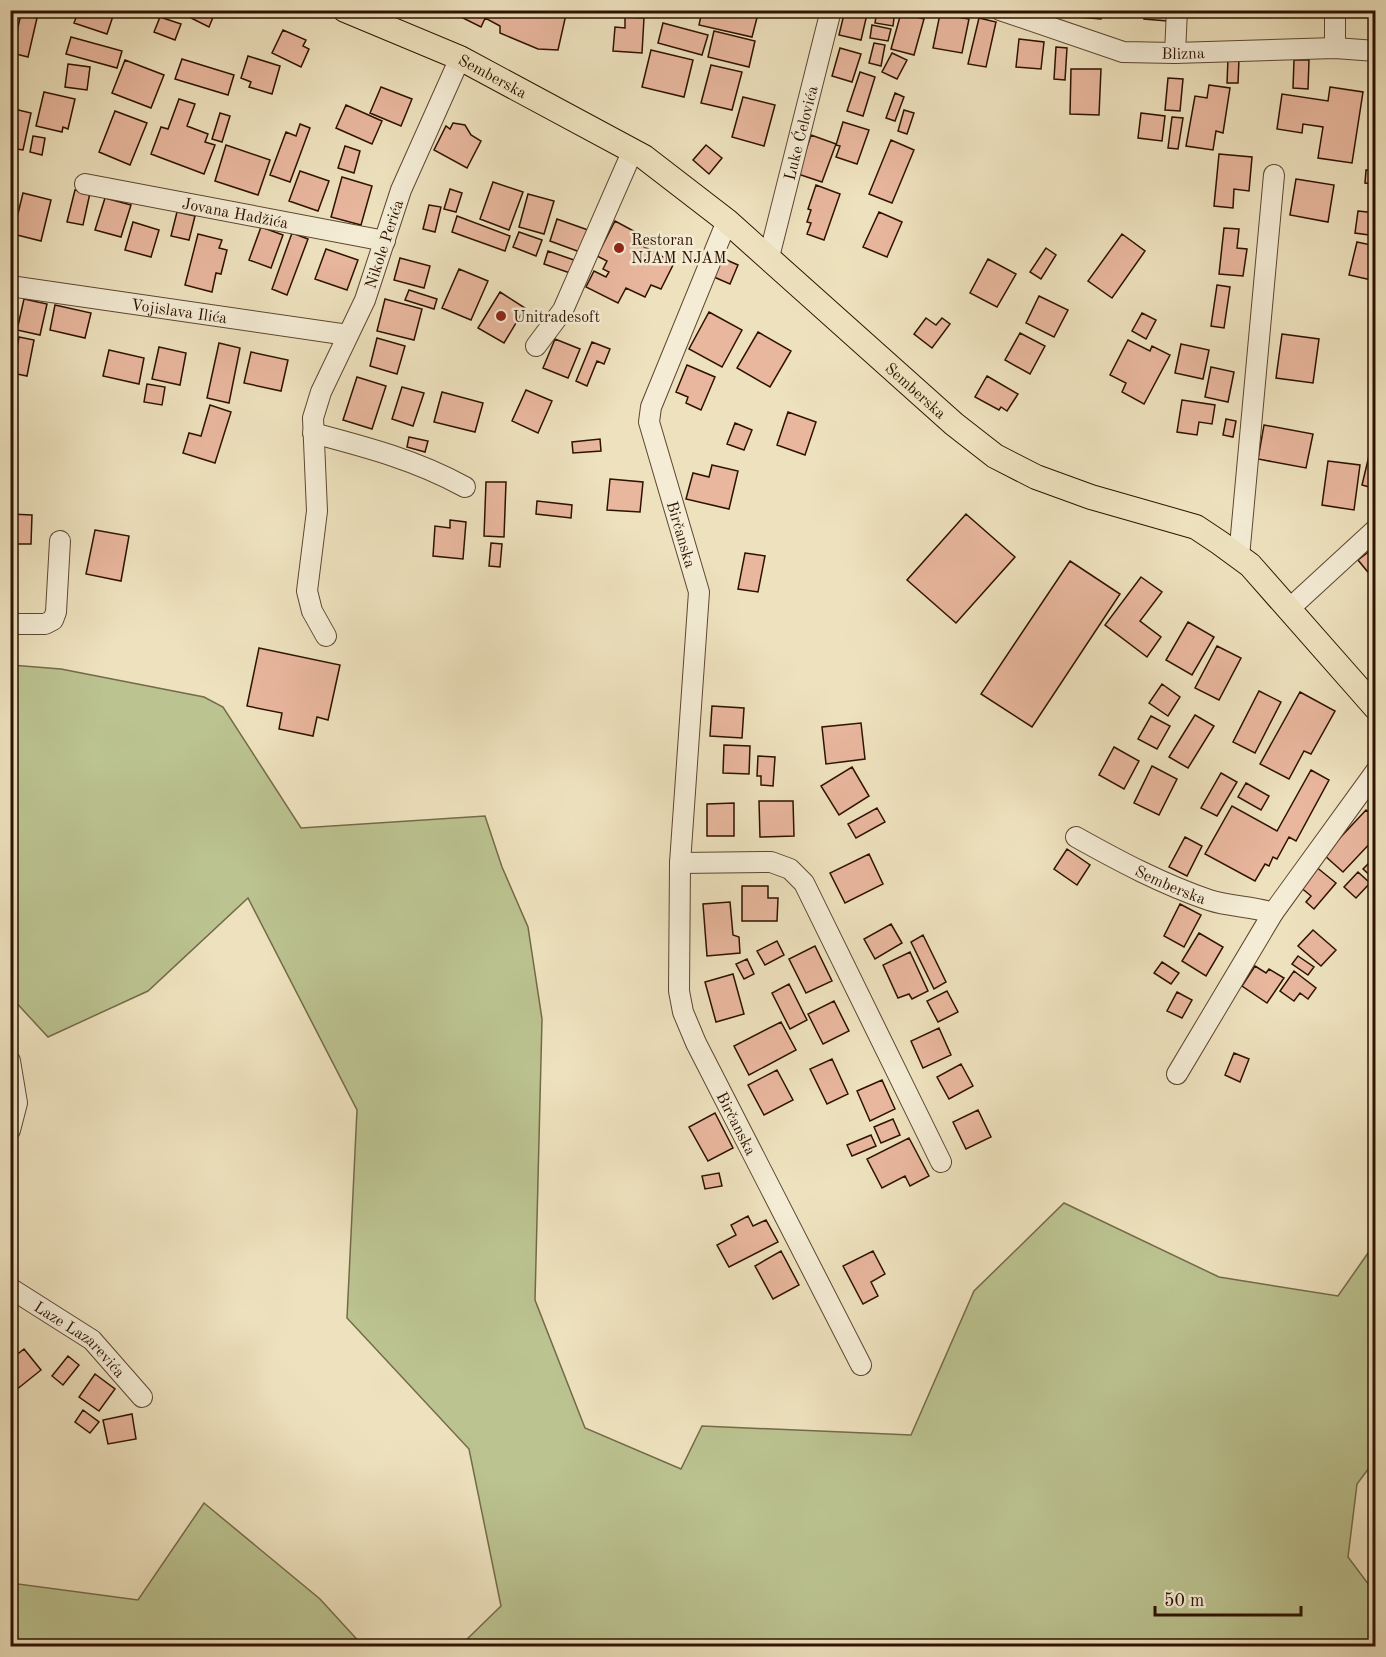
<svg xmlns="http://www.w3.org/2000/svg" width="1386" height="1657" font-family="'Old Standard TT',serif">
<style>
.green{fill:#bbc390;stroke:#746a48;stroke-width:1.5}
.building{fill:#e9b79e;stroke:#2e1200;stroke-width:1.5}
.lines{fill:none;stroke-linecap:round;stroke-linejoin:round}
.minor-casing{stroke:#5e4630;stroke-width:22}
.major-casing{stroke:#2e1200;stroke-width:26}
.minor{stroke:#f4ecd5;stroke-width:20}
.major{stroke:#eee2be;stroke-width:24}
.poi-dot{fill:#8f2418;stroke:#f4ecd5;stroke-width:2}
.labels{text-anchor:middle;stroke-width:5;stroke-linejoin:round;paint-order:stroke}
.street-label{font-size:16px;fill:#2e1200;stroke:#f4ecd5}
.poi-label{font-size:16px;fill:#2e1200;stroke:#f4ecd5;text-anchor:start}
</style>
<rect width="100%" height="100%" fill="#eee2be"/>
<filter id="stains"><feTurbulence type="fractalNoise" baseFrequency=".00333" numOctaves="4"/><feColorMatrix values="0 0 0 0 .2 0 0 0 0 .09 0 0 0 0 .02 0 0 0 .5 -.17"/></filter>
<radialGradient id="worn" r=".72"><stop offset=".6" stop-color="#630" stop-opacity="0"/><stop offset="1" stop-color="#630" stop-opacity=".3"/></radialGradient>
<!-- green -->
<path class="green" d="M11 665 61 669 204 697 223 707 301 828 485 816 502 867 528 927 542 1019 535 1300 585 1428 681 1469 702 1426 911 1435 974 1291 1064 1203 1219 1277 1338 1296 1375 1243V1460L1357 1484 1348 1557 1375 1593V1646H460L501 1606 469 1449 347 1318 357 1110 248 898 148 991 48 1037 11 997Z
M204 1503 320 1599 363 1646H11V1583L138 1600Z"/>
<!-- building -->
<path class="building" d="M79 10H115L107 34 74 23Z
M175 10H216L209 27Z
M447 10H489L481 27Z
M489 10H567L558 50 538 49 500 33V26L485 18Z
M714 10H759L752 37 699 25 702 11 713 14Z
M845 10H868L861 40 839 35Z
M877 10H895L893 26 875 23Z
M1079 10H1102L1101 19 1078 17Z
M1114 10H1138L1137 16 1114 14Z
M1145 10H1168L1167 21 1144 19Z
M901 13 924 19 914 55 891 49Z
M21 14 37 18 28 57 12 53Z
M940 14 969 19 962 53 933 48Z
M160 17 181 24 175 40 154 32Z
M625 17 644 18 642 53 613 51 615 27 625 28Z
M979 18 996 22 986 67 968 64Z
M663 23 708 35 702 55 658 43Z
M872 25 891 29 888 41 870 38Z
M283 30 306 40 303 46 309 49 301 67 272 53Z
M714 31 755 41 749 67 708 57Z
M71 37 122 51 117 68 66 54Z
M1019 39 1044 42 1041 69 1016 67Z
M874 43 885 45 881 66 869 63Z
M1056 47 1067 48 1065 80 1054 79Z
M840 48 861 54 852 82 832 76Z
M651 50 693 60 684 97 642 87Z
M892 53 907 60 897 79 882 72Z
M248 56 280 66 272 94 249 87 251 82 241 78Z
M1228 58 1239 59 1238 83H1227Z
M182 59 234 75 228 95 175 79Z
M125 60 164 75 151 108 112 93Z
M1294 60H1309L1308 89 1293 88Z
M68 64 90 67 87 90 65 87Z
M711 65 742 72 732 110 701 103Z
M1071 69H1101L1099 115 1070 114Z
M860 72 875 77 863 116 847 111Z
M1168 78 1183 79 1180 111 1165 110Z
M1209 85 1230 88 1223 133 1216 131 1213 150 1186 146 1195 96 1207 98Z
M381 87 412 99 401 126 370 113Z
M1330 87 1363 92 1352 163 1318 158 1323 127 1303 124 1302 133 1277 129 1282 94 1328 101Z
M44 92 75 99 68 129 63 127 62 132 36 126Z
M895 93 904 97 895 121 886 118Z
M743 97 775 105 764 146 732 137Z
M179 99 195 104 187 126 208 134 205 142 215 145 204 174 151 154 161 127 168 129Z
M346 105 382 121 372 144 336 128Z
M10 108 31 113 23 150 10 148Z
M904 110 914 113 907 134 898 131Z
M115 111 147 123 130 165 99 152Z
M220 113 230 116 222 142 212 139Z
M1141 113 1165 116 1162 141 1138 138Z
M1172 117 1183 118 1178 149 1168 148Z
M843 122 869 130 857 164 836 157 840 146 836 145Z
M453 123 465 125 471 135 481 141 467 168 434 150 446 126 450 129Z
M300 124 310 128 290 182 270 175 286 132 296 136Z
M811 135 836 144 822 182 798 174Z
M33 136 45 138 42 155 30 152Z
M891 140 914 150 892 203 869 194Z
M226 145 270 160 258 195 215 181Z
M706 145 722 158 709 174 693 160Z
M345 146 360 151 354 173 338 168Z
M1219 154 1252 157 1249 191 1234 189 1233 208 1214 206Z
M1366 170 1376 171V184L1365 183Z
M300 171 329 181 318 211 289 201Z
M342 177 372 186 361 225 331 217Z
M1296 179 1334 185 1328 222 1290 215Z
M493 182 523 192 509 230 480 219Z
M816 185 840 194 824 240 807 234 811 223 807 222 811 210 808 209Z
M450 189 462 193 456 212 444 209Z
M75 190 90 193 83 225 67 222Z
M23 193 51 200 41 241 13 234Z
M528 194 554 201 544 234 519 227Z
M105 198 131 205 121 237 95 230Z
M429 205 441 207 435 232 423 229Z
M1358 211 1376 213V236L1355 233Z
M177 212 195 216 189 240 171 236Z
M879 212 902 222 887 257 863 247Z
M457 216 510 236 505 251 452 232Z
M557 219 588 230 580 252 550 241Z
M615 221 643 236 639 244 674 263 661 289 651 285 645 297 626 288 618 303 586 287 594 271 606 277 609 272 603 269 607 261 597 256Z
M133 222 159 230 151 257 125 250Z
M261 227 283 235 271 268 249 260Z
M1224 228 1239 229 1237 248 1247 249 1243 276 1219 274Z
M519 232 542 240 536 256 513 247Z
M292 233 308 239 287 295 272 289Z
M198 234 222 240 219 248 227 250 221 274 216 273 212 292 185 285Z
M1122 234 1145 251 1112 298 1088 281Z
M1357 242 1376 246V281L1349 275Z
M1046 248 1056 255 1041 279 1030 272Z
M326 249 358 260 347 290 315 279Z
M548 251 574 260 570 273 544 264Z
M400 258 430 266 424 288 394 280Z
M722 258 738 265 730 284 714 277Z
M988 259 1016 274 997 307 970 293Z
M459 269 488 281 471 320 442 308Z
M1217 285 1230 287 1224 328 1211 326Z
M409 290 437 299 434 309 405 300Z
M500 292 525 308 504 343 478 328Z
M1039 296 1068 310 1054 337 1026 323Z
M24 299 47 304 40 335 17 330Z
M385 299 422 309 414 340 377 331Z
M55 305 91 313 85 338 50 330Z
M709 312 742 330 722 367 689 349Z
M1142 313 1156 320 1146 339 1132 331Z
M926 318 936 325 942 318 950 324 932 348 914 334Z
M758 332 791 351 770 387 737 368Z
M1020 333 1045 346 1030 374 1005 360Z
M1282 334 1319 339 1313 383 1276 378Z
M19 337 34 340 27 376 12 373Z
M377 338 405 346 397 374 370 366Z
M555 339 580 349 568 378 543 368Z
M1128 340 1150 351 1152 346 1170 355 1144 404 1122 392 1126 383 1110 375Z
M592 342 610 349 604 364 597 361 587 386 576 381Z
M219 343 240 348 229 403 207 398Z
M1181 344 1209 350 1203 379 1175 373Z
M159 347 186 353 180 385 152 379Z
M109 350 144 358 139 384 103 376Z
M251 352 288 360 281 391 244 383Z
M687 365 715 377 701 410 686 403 688 397 676 392Z
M1211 367 1234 372 1228 402 1205 397Z
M987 376 1018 394 1007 411 1001 407 999 410 975 397Z
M357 377 386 386 372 429 343 420Z
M147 384 165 387 162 405 144 402Z
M402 387 424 393 413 426 392 419Z
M526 390 552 401 538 433 512 421Z
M442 392 483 403 475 432 434 422Z
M1182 400 1215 405 1212 424 1199 422 1197 435 1177 432Z
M210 405 231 412 215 463 183 453 189 433 201 436Z
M788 412 816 422 805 455 777 445Z
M1226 419 1236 421 1233 437 1223 435Z
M735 423 752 430 744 450 727 444Z
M1264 425 1313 434 1306 468 1258 459Z
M409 437 428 441 425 452 407 447Z
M600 439 601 451 573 453 572 442Z
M1373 439 1376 440V489L1362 485Z
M1328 461 1360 465 1354 510 1322 505Z
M712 465 738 471 729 509 686 499 693 473 709 477Z
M610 479 643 482 640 512 607 510Z
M486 482H506L504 537 484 536Z
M537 501 572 505 571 518 536 514Z
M10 514 32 515 31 544H10Z
M966 514 1015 557 956 623 907 580Z
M450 520 466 522 463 559 433 556 435 526 450 528Z
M95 530 129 536 121 581 86 574Z
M491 543 502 544 500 567 489 566Z
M1376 546V582L1358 560Z
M745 553 765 556 758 592 738 589Z
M1070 561 1120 594 1032 727 981 694Z
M1141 577 1162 592 1140 621 1161 637 1147 657 1105 625Z
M1188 622 1214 637 1192 675 1166 660Z
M1217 646 1241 658 1219 700 1195 688Z
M259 648 340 665 328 720 317 717 313 736 279 729 282 713 247 706Z
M1162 684 1180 697 1168 716 1149 703Z
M1259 691 1281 702 1255 753 1233 742Z
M1300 692 1335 711 1311 754 1304 751 1289 779 1260 764Z
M712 706 744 708 742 738 710 736Z
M1195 715 1214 726 1188 768 1169 757Z
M1151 716 1170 726 1157 749 1138 739Z
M861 723 865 759 826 764 822 727Z
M724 745 750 746 749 774 723 773Z
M1114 747 1139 761 1124 789 1099 775Z
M758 756 775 757 773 786 761 785V776H757Z
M1152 766 1177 779 1159 815 1134 803Z
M852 767 869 796 839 815 821 786Z
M1311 770 1329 780 1296 841 1289 837 1277 859 1273 857 1269 866 1265 864 1255 881 1205 854 1232 806 1277 831Z
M1221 773 1237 782 1217 816 1201 808Z
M1246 783 1269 796 1261 810 1238 797Z
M759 801H793L794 836 760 837Z
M734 803V836H707V804Z
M877 808 885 822 856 838 848 824Z
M1366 810 1376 819V837L1343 872 1324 855Z
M1185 837 1202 846 1187 876 1169 867Z
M1067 849 1090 865 1077 885 1054 869Z
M869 854 883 884 845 903 830 873Z
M1376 856V875L1373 878 1363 869Z
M1315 866 1336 883 1314 909 1306 902 1311 896 1299 886Z
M1358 872 1370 883 1356 898 1344 887Z
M742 886H768V898H778L777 921H742Z
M730 902 733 935 739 937 740 953 707 956 703 904Z
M1180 904 1201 915 1184 947 1164 936Z
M891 924 902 943 875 959 864 939Z
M1313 930 1336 950 1321 966 1298 946Z
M1199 933 1223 947 1206 976 1182 961Z
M923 935 946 982 934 989 911 942Z
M777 941 784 955 765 965 757 951Z
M815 946 832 981 806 993 789 959Z
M910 952 928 991 912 999 909 994 898 998 883 965Z
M1298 956 1314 967 1308 975 1292 964Z
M747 959 754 974 744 979 736 964Z
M1162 962 1179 973 1171 984 1154 973Z
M1255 966 1266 973 1269 969 1284 978 1267 1003 1242 986Z
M1294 971 1316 988 1308 999 1300 993 1294 1001 1280 991Z
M733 974 744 1014 716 1022 705 982Z
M789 984 807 1020 790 1029 772 993Z
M947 991 958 1012 938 1022 927 1001Z
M1177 992 1192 1000 1182 1018 1167 1011Z
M834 1001 849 1031 823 1044 808 1014Z
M781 1022 796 1050 749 1075 734 1046Z
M939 1028 951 1055 923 1068 911 1041Z
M1234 1053 1249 1059 1240 1082 1225 1075Z
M832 1059 848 1094 827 1104 810 1069Z
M961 1064 973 1086 949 1099 937 1077Z
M777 1070 793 1100 764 1115 748 1085Z
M882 1080 895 1109 870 1121 857 1091Z
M978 1110 991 1137 966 1149 953 1122Z
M715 1113 733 1148 708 1161 689 1127Z
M893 1119 900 1135 881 1143 874 1127Z
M871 1135 876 1146 852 1156 847 1145Z
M909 1138 929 1176 910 1186 905 1176 882 1188 867 1159Z
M719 1173 722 1186 705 1189 702 1176Z
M748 1216 753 1226 766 1220 778 1242 729 1267 717 1245 736 1235 731 1225Z
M781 1251 799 1285 773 1299 755 1266Z
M873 1251 885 1274 871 1282 878 1296 863 1304 843 1266Z
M24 1349 41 1370 11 1394 10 1360Z
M68 1356 79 1365 63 1385 52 1376Z
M95 1374 115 1389 99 1411 79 1397Z
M83 1410 99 1422 90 1433 75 1422Z
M132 1414 136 1439 108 1444 103 1420Z"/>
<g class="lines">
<defs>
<g id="minor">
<path id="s1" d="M1000 10 1123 52 1175 53 1335 48 1376 51"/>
<path d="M1335 48V10"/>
<path d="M1175 53 1177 10"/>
<path id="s2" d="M85 184 385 241"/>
<path id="s3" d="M727 221 651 407 649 422 699 592 680 863 679 991 683 1012 696 1043 861 1365"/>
<path id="s4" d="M769 257 831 10"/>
<path id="s5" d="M10 286 348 335"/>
<path d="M536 346 563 310 633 150"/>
<path d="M313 433C366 447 416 460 465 487"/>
<path d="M1239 557 1274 175"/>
<path d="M1289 609 1376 529"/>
<path d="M10 624H45L53 620 56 612 60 541"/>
<path id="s6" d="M326 636 312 611 307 591 317 511 313 418 321 392 365 300 401 190 460 58"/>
<path id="s7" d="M1076 837C1119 861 1162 884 1209 900 1230 907 1252 906 1273 913L1376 771"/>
<path d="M680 863 771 862 790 869 804 883 941 1162"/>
<path d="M10 1061 17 1103 10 1130"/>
<path d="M1177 1074 1273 913"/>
<path id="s8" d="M10 1288 92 1340 142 1397"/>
</g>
<g id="major">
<path id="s9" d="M345 10 460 58 644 157 727 221 954 424 995 456 1036 477 1091 497 1196 527 1220 543 1250 565 1376 708"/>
</g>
</defs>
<!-- minor casing -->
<use href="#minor" class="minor-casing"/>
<!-- major casing -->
<use href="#major" class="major-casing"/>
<!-- minor -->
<use href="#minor" class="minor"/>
<!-- major -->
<use href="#major" class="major"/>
</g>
<!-- markers -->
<g class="poi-dot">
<circle cx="619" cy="248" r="6"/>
<circle cx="501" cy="316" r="6"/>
</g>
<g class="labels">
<!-- street labels -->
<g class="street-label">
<text dy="6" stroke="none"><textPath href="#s1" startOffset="190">Blizna</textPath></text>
<text dy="6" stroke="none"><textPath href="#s9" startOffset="162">Semberska</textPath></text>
<text dy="6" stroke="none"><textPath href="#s4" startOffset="128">Luke Ćelovića</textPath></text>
<text dy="6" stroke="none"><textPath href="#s2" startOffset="153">Jovana Hadžića</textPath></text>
<text dy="6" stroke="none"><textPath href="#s6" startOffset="411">Nikole Perića</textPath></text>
<text dy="6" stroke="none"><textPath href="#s5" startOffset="171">Vojislava Ilića</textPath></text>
<text dy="6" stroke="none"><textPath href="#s9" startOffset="692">Semberska</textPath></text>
<text dy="6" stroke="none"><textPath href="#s3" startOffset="333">Birčanska</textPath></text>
<text dy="6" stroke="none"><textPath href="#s7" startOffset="106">Semberska</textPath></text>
<text dy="6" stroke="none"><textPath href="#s3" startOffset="938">Birčanska</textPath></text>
<text dy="6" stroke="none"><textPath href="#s8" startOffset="87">Laze Lazarevića</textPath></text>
</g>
<!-- poi labels -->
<g class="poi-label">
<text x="631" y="245">Restoran<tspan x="631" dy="18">NJAM NJAM</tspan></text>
<text x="513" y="322">Unitradesoft</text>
</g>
</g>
<!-- margin -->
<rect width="1386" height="1657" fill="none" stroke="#eee2be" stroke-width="36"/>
<rect x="12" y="12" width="1362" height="1633" fill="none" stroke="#2e1200" stroke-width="3"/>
<rect x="18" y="18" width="1350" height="1621" fill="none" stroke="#2e1200" stroke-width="1.5"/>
<!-- scale -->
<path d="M1155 1606v9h146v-9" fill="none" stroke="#2e1200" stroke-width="3"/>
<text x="1164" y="1606" font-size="18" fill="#2e1200" stroke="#f4ecd5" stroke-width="4.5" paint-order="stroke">50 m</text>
<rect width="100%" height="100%" filter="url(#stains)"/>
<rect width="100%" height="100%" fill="url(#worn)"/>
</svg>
